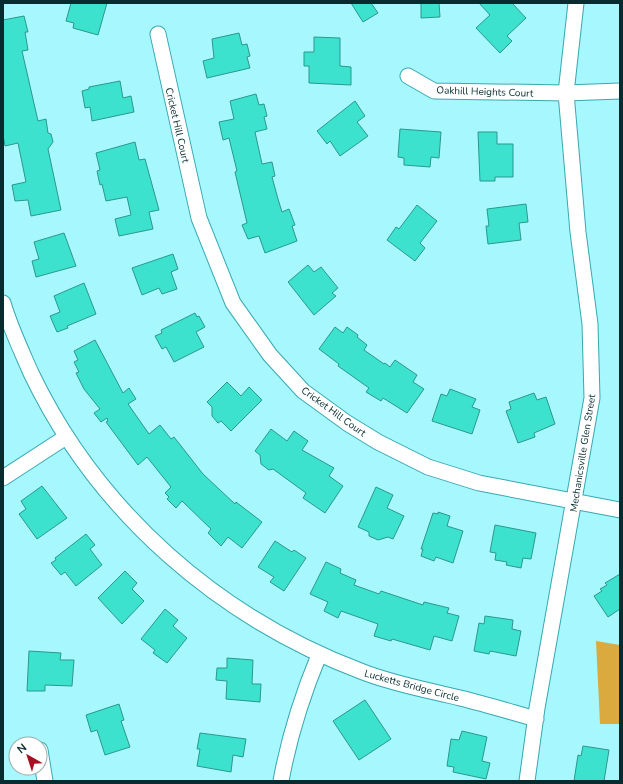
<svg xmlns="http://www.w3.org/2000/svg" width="623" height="784" font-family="'Nunito Sans',sans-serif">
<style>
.forest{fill:#dbaa3e}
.building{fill:#3de2cf;stroke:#29998c}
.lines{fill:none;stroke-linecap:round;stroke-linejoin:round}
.minor-casing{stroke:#38a8b2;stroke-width:17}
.minor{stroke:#fff;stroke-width:15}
.labels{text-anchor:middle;stroke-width:4;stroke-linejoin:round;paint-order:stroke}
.street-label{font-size:10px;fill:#072b2e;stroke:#fff}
</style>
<rect width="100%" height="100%" fill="#a7f7ff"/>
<!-- forest -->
<path class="forest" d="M596 641 620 645V724H600Z"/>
<!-- building -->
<path class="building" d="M71 3H107L98 35 73 28 74 23 66 21Z
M351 3H371L378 13 363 22Z
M421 3H439L440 17 421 18Z
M479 3H512L526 18 507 36 512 41 500 53 476 28 490 15Z
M24 16 28 32H25L28 50 22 51 38 121 46 119 48 133 51 134 53 142 48 149 61 210 31 216 28 200 15 201 12 185 26 182 18 143 5 146 3 135V20Z
M239 33 242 45 247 44 250 56 247 57 250 68 207 78 203 61 214 58 212 39Z
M314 37 340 38V66L351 67V85L309 83V66H304V52H314Z
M120 81 123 98 131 96 134 112 92 121 90 107 85 108 82 91 89 89V87Z
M256 94 259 105 264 104 267 116 264 117 267 129 255 132 262 164 272 162 275 176 272 177 278 199 282 212 289 209 295 225 292 226 297 241 265 253 259 236 248 239 242 225 247 223 235 172 237 171 229 138 223 140 219 122 234 119 230 101Z
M355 101 365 116 357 122 368 136 340 156 330 141 327 144 317 131Z
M400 129 441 132 439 158 431 157 430 167 404 165V158L398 157Z
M478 132H497V144H513V177H495V181H480Z
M135 142 139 160 145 159 159 210 149 212 153 229 119 236 115 219 131 215 127 197 106 201 102 184 100 185 97 171 100 170 96 153Z
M526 204 528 222 519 223 521 240 488 244 486 226H489L487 209Z
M417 205 437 221 420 243 425 248 415 261 387 240 396 227 399 229Z
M64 233 76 266 36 277 32 261 39 259 34 242Z
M173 254 178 269 171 272 177 289 162 294 159 288 142 295 132 268Z
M308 265 314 272 321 267 338 288 332 293 336 296 314 315 288 282Z
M84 283 96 314 67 326 68 328 57 332 50 316 60 312 54 296Z
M195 313 197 317 199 316 205 327 196 332 204 347 174 362 166 347 162 349 155 336 162 333 161 330Z
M335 327 343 333 347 327 358 335 357 337 367 345 364 350 384 364 385 363 390 367 395 360 417 375 413 382 424 389 407 413 383 398 381 401 366 392 369 388 338 366 339 364 319 349Z
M95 340 123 393 129 388 136 399 128 404 149 434 160 425 171 439 174 437 203 474 235 504 236 502 262 522 242 548 228 537 221 546 208 533 211 529 182 501 176 508 167 499 169 497 165 493 171 487 147 457 138 465 106 422 108 421 107 418 101 422 94 413 100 409 84 389 76 373 79 372 74 362 78 360 74 351Z
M227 382 241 396 249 387 262 400 231 431 221 421 218 423 212 416V407L207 402Z
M450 389 476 399 472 407 480 410 472 434 432 421 441 394 447 396Z
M534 393 537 400 546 397 555 424 534 433 535 437 518 443 506 411 511 409 509 402Z
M271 429 287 441 294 431 308 441 302 450 334 468 329 476 343 486 325 513 303 498 306 493 273 469 269 470 261 464 260 455 255 451Z
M42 486 67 518 37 539 19 514 26 509 21 501Z
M376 487 393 495 387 508 404 516 393 539 388 537 378 540 369 536V532L358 527Z
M438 512 450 516 447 526 463 531 453 563 436 557 434 561 421 556 423 549H421L433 513 438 514Z
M495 525 536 533 531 559 523 558 521 568 506 565 507 562 495 560 496 553 490 552Z
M86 534 95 545 90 549 102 565 76 586 65 572 61 575 51 563 56 560 55 558Z
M275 541 292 552 294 550 306 558 284 591 270 582 274 577 258 567Z
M326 562 341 569 340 573 356 580 354 585 379 594 381 591 423 605 424 602 449 608 447 613 459 616 452 641 434 636 430 650 392 639 391 641 374 636 378 624 341 611 338 618 324 611 328 602 310 594Z
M125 571 137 583 132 589 144 601 122 624 98 598Z
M620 574V609L608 617 594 596 602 591 600 589 607 585 605 583Z
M165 609 178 620 173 626 187 638 167 663 153 653 155 650 141 639Z
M485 616 513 620 512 629 521 631 516 656 490 651 489 654 474 651 479 623 484 624Z
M29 651 61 653 60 660H74L72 686 45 685V691H27Z
M227 658 253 660 252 684H261L260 702 226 699 227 681 216 680 217 668H227Z
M365 700 391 739 359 760 333 721Z
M119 704 124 720 121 721 130 747 105 755 97 730 91 732 86 715Z
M462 731 487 737 482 761 490 763 486 779 453 772 454 767 447 766 451 739 459 740Z
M200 733 246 739 243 757 233 755 231 772 197 766 200 749H197Z
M583 746 609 750 604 781H574L578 755 581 756Z"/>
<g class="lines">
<defs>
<path id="minor" d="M158 34 199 218 233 303 270 355 303 391 347 423 378 442 428 467 479 483 620 510
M408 76 434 91 566 93 620 91
M3 303C10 327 21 350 31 373 98 513 219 618 363 672 394 684 427 690 460 698 485 704 511 712 536 719
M3 478 66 437
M40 750 45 781
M281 781C289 737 302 696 319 655
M527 781 537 708 592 398 590 324 578 232 566 93 576 3"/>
</defs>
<!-- minor casing -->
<use href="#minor" class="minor-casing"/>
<!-- minor -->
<use href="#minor" class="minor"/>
</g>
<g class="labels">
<!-- street labels -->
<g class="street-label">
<text transform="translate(485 91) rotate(2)" y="4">Oakhill Heights Court</text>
<text transform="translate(178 125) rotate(77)" y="4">Cricket Hill Court</text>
<text transform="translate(334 411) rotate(36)" y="4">Cricket Hill Court</text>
<text transform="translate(582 453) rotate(-81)" y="4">Mechanicsville Glen Street</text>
<text transform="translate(412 685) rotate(15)" y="4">Lucketts Bridge Circle</text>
</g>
</g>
<!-- border -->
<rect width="623" height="784" fill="none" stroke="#072b2e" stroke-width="8"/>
<!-- north arrow -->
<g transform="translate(28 756) rotate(321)"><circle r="19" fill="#ffffff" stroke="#9caaab"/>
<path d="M0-3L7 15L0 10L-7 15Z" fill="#a71023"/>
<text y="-6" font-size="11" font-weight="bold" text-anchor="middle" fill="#072b2e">N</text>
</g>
</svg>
